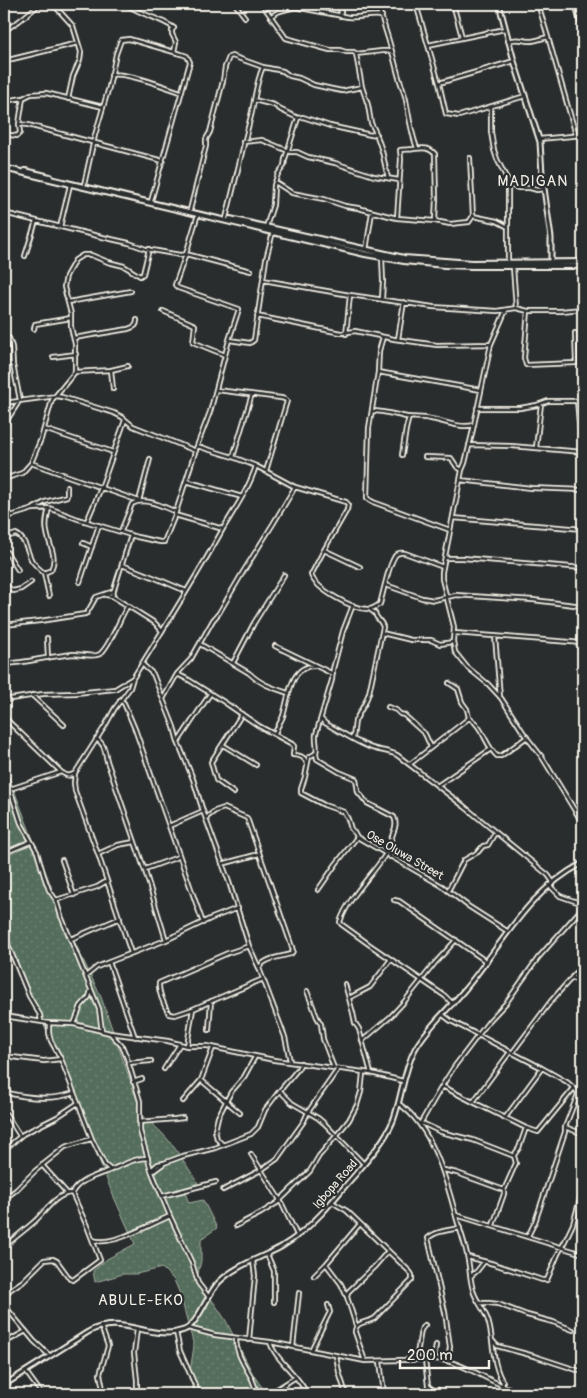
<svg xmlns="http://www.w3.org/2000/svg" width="587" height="1398" font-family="Pangolin,sans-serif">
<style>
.grass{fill:url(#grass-dots);stroke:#a4afa2}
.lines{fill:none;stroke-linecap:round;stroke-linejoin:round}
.minor-casing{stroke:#f4f1e8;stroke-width:6}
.tertiary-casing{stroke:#f4f1e8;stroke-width:7}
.secondary-casing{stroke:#f4f1e8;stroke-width:8}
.minor{stroke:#2a2d2e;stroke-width:2.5}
.tertiary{stroke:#2a2d2e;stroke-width:3}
.secondary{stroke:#2a2d2e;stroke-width:4}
.labels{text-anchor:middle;stroke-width:4.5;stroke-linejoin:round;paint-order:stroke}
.street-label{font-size:12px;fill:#f4f1e8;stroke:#2a2d2e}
.quarter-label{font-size:15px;letter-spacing:1px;fill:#f4f1e8;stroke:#2a2d2e}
</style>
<defs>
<pattern id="grass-dots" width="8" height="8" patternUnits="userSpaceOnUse" patternTransform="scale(1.25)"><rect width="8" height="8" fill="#556d5b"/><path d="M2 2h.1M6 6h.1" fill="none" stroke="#6e8273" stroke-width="1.8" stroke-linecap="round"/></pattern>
</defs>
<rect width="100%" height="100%" fill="#2a2d2e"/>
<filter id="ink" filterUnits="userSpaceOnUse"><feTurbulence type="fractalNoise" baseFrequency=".02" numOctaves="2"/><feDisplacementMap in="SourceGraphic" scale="10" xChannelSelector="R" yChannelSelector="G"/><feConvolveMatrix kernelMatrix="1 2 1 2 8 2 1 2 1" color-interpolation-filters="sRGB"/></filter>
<g filter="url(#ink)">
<!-- grass -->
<path class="grass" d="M4 764 64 920 101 997 143 1117C169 1135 181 1157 198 1183L183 1188 189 1203 203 1200 217 1228 201 1239V1261L197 1278 225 1319 254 1376 267 1394H195L189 1378 194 1346 180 1294 174 1280 162 1268 136 1274H123L95 1282 93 1271 107 1259 135 1244 113 1195 55 1050 4 932Z"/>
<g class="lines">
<defs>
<path id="minor" d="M53 4 73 26 81 52 80 60 73 76 68 99
M126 4C140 15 159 17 174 28L172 30V34L176 42 174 52
M185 4 186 5
M235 4 245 17
M262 4 286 38 330 50H340L346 52H354L356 54 362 87 368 105 371 123 376 133 382 151 388 178
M338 4 341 12 340 16
M377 4C385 27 392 50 398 74 400 82 404 91 406 100 409 116 411 133 417 148
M416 4 439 83 446 114 459 116 525 96
M453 4 462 37
M575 4 583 33
M271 16 280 11 295 7 348 17C360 18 372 14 382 16
M4 31 19 21 40 4
M548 37 576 135
M508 41C519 37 521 41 530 41 536 41 542 38 548 37L538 4
M428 45 505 29
M356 54 382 51H392
M4 61 78 43
M111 75C125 71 166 87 180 92
M439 83 514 61
M254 100 274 105 281 110 298 118 303 117 330 126 371 135 376 133
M4 101 23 98
M491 107V132L494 150 497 159 508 181V263
M19 124 23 98 31 94 46 93 103 107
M4 134 17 136 20 133 19 124 28 125 163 161
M539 139 583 135
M243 142 262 140 291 152H297L308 157 335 163 374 176 399 180
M470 158 473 216 497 221 508 227
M275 182 292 193 324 199 345 206 358 208 397 218 435 221 450 224 469 222 473 216
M84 185 95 135 109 87 116 54 121 40 129 39 181 54 187 56 190 62 151 201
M509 185 518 188H530L537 190 544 189
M190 210 206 146V139L210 132 223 81 225 67 229 57 232 56 263 67 283 71 290 76 299 78 314 85 332 89 342 91 362 87
M4 213 102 237 129 243 146 249 180 255 186 254 251 271
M226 218C235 184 242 150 251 116 255 99 256 82 263 67
M397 218 401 159 400 150C405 149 409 150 414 149 423 148 429 147 435 154L436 199 435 221
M60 227 70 185
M266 227 273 205 274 185 278 174 284 166 285 159 298 118
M366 250 372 212
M25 256 36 221
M382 257 383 281 382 299
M513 267 516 308
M263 280 350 295 433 307 497 311 516 308 528 311H561L583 309
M68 302 131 291
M506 310 491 344 472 434 465 463 462 470 442 572V579L454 627 453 641 455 652 467 667 488 684 501 698 525 735 542 757 583 824
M163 311 195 325 193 342 225 355
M528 311 524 358 526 365 576 363 575 333
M257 316 341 333 355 331 394 339 437 345 491 344
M34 329 35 324 71 318
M346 334 350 295
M4 336 9 338 12 347 13 365 20 400 9 417 4 428
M383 337 379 351 378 372 369 428 367 498 373 502 450 530
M74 338 128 329C133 327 137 327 137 320
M398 339 404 302
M229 340 250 343 254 340 266 259 273 232
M53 357 76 354
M4 364H10L13 365
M111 370 128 366
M75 372 111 370 113 389
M378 372 481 390
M217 390 281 398 285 399 287 401 266 471
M577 401 582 452
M4 403 56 396 62 397 114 413 122 417 133 426 196 451
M477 408H520L537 405 548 401H574L583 400
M372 411C385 411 395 415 407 417 415 418 423 417 431 419 444 421 460 429 474 425
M44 429 113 452
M469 445 511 446 583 452
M197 446 233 457 256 466 295 487 346 502 348 504 347 510 324 550 311 575C316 589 353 610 369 609 373 609 377 606 380 604 383 594 390 558 397 554 400 552 402 553 405 553L443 567
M536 448 541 404
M402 455 406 429 409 417
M233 457 252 394
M425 457 451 458 457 467 462 470
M31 463 139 501 150 459
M4 479 22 473 31 463 41 439 52 400 75 372V344L71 327V314L64 287 66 276 75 260 83 255H91L108 262 124 266 140 276 143 274 149 249
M460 480 531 488 583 490
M186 481 242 497
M34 508 45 502 67 496V487
M175 515 223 529
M4 518 33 509 49 508 78 519 137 537 160 542H164L175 515 197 446 210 412 229 340 239 309 178 288 175 285 186 254 198 214
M453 518 583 529
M87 521 101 488 125 420
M121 531 132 504C144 496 164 507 176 512
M4 538 16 534C26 539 27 552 32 561 36 566 39 569 44 573L49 596
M83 543 92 547
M4 548 18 570
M324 550 360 567
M445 558H463L583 568
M122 565 153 577 186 591
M44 573 51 570C58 556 49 546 47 532 45 524 47 516 49 508
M80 582 99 525
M4 584 13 591 21 589 31 582
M386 585 422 598 434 600 456 595 533 600 583 606
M106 595 112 596 155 623 161 630
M112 596 131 535
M353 605 343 631 333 669 332 680 316 734C315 741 318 747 316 753L309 757 305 777 301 789V793L324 805 344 812 348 819 351 829 355 833 357 837 442 886 468 906 507 931
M4 625 40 621 85 614 87 613 96 597 114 591
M382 633 411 640H431L440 644 453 642
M454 633 583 643
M495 636 500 697
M47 638 48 658
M200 644 249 673C260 684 273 688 288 693
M275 646 333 674
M233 663 254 623 284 575
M4 664C27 663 50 656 73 654 81 654 93 658 100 654 110 646 120 618 127 607
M142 664 153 674 174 727 178 742 193 779 203 811 229 882 249 946 259 968 285 1037 290 1061
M177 674 189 680 224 702 259 726 292 744 294 746 293 755C300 755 306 757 307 765
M449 683 458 689 462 702 467 709 469 718C483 726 485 745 497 756H501L527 737
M32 695 64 725
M163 699 177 674 191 659 213 620 219 613 243 572 273 524 295 487
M4 700 43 694 76 693 115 689 133 678
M120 700 124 703 135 729 203 923
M388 707 396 710 400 714 404 715 425 734 431 747
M4 715 10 723 61 772C67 776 69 777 75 773L105 726 115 708 130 688 133 678C164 628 196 578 224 527 236 507 249 488 256 466
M321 719 325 723C339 731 353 740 367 746 377 751 387 750 397 755L465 807 548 875 553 882
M275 734C277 726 281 722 283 716 289 697 290 664 316 666
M353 738 355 721 365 703 369 693 383 627C382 621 376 619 375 613L369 609
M96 739C105 743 105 753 107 761L145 871 166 940
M178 742 210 694
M223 745 256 765
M316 753 317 759 339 772 356 779 358 792 367 803 394 817C398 826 393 831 391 840 389 845 391 851 390 857
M410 764 469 718
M75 773 74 783 75 791 98 854 131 953
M4 774 10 789 21 823 37 852 44 876 49 890 56 900 61 916 99 1009 102 1031
M437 786 491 749
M4 791 61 772
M234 793 216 780 211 762 242 714
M207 817 215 811 224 808 247 818 292 947 293 951 291 954C281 957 264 958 259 968
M169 826 203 811
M4 853 30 842
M98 854 118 845 134 842
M385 855C371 877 349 896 340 922L341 924 370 945 445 996 453 1004
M62 860 74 895
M222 864 259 854
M145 869 178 857
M549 885 560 896 583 904
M318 890 336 864 357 837
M448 891 464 860 478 852 483 846 488 845 495 833
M56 900 97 887 107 881
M394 900 399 901 487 962
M4 935 29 996 40 1015 41 1021
M71 939 120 918
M86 976 97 967 109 962
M572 977 583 986
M345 984 353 1013 355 1023 359 1029 371 1073
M307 991 317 1017 321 1024 323 1039 334 1068
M349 998 370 987 391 959
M193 1009 175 1015 169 1014C164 1005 158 993 159 983L228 953 249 946
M443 1015 451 1021 542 1068 567 1082 576 1090 578 1094 583 1096
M4 1016 49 1023 74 1024 110 1033 168 1041 187 1046H207L274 1060 371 1073 403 1081
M49 1023V1033L51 1041 61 1059 92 1139 105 1165 111 1170
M74 1024 81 1006 89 997 91 990
M209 1030 211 1001
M111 1034 122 1046 127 1058 140 1101V1131L151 1170 170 1216 192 1263 198 1283 208 1296
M135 1037 109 962 166 940 212 918 238 908
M362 1041 390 1017 404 1002 435 963 456 940
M187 1046 193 1009 263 979
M213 1048 201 1080 240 1113
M512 1053 551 1001 583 965
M4 1056 44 1061 61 1059
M128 1063 151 1061
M164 1069 180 1044
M133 1082 142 1079
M442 1086 454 1067 489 1021 506 1003 538 958 583 907
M280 1091 292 1103 318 1118 325 1124 364 1164
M4 1092C26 1098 51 1101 74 1093
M183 1101 201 1080
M473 1102 526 1128 519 1148 514 1155
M399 1104C433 1127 447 1182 457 1220 461 1233 466 1246 468 1260 470 1270 470 1280 473 1290 476 1302 486 1310 489 1324 494 1343 492 1365 503 1382L500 1394
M6 1114 20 1136
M505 1118 542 1068
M139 1122 175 1119 183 1118
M565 1127 583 1134
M526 1128 538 1132 574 1088
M223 1145 217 1139 215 1130 218 1117 231 1092 244 1077 255 1057
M4 1150 23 1134 57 1117 78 1103
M251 1154 280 1200 297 1235
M42 1165 67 1193
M151 1170 158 1164 164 1163 183 1156 215 1148 251 1134 258 1127 265 1110 277 1094 298 1069 301 1063
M444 1170 457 1173 504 1190
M152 1172 163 1164
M223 1190 261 1170 277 1159 304 1121 308 1112 338 1069
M162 1196 216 1182
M4 1199 16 1190 35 1171 65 1147 91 1139
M332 1202 347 1211 410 1272 412 1275V1280L375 1318C368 1323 355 1321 355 1332L365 1361
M456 1215 583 1254
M493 1225 504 1194V1190L516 1163 514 1156 473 1140 441 1132 424 1124H420L442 1086 473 1102 510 1052
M236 1226 261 1213 277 1203 310 1171 319 1156 336 1136 349 1120 357 1105 361 1092 363 1073
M4 1234 8 1243
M528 1236 535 1222 565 1132V1127L578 1094
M93 1240C112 1247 151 1224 170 1216
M4 1247C14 1238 25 1230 35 1221 45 1212 56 1193 72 1193 79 1179 99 1175 113 1169 125 1164 135 1158 148 1158
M267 1254 274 1271V1302
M468 1257 494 1264 542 1280H547L558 1254 564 1243 573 1224 583 1188
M326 1264 359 1225
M314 1276 326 1264 341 1284 347 1297 348 1292 375 1266 388 1251
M471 1276 477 1271 484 1262
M4 1296 11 1289 23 1281 44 1260 53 1259 57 1261 70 1279 73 1280 100 1260 87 1226 72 1193
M347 1297 356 1325
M480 1303H489L498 1304 527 1315 553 1322 573 1330
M4 1305 34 1341 50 1356
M101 1326 108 1346 100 1374 104 1394
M188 1328 215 1335 270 1342 365 1361 437 1359C459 1362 477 1374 497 1383 506 1388 517 1391 527 1394
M176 1332 180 1351 199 1394
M236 1338C236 1354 245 1366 252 1379 254 1384 256 1389 257 1394
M249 1340 255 1276 253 1261
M492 1340 497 1346 534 1356 583 1372
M270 1342C275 1360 299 1375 307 1394
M4 1343 26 1331
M293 1347 299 1293
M311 1350 330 1312 328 1305
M336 1356 339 1372 346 1394
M434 1359 436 1345
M416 1360 421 1330 425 1325
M425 1360 428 1386 432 1389
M448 1360 450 1347 445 1312 428 1238C436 1231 449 1230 460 1228
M380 1361 384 1394
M26 1372 42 1394
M413 1392 438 1390 449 1394
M137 1394V1380L134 1353 137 1329
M269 1394 296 1377
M388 1394 410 1392H414L415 1394"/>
<path id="tertiary" d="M499 4 514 61 540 142 542 174 551 238V262
M4 1385 88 1332C122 1313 151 1342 184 1330 198 1325 207 1294 219 1282 236 1265 261 1258 281 1247 296 1238 310 1226 322 1213 333 1201 343 1188 354 1176 368 1159 384 1142 393 1121 402 1097 403 1072 415 1049 428 1026 450 1008 466 988 504 942 527 892 583 863"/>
<path id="secondary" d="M4 168 365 254 404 261 444 265 472 266H583
M25 171 50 177
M230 219 404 258 472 263 583 262"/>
</defs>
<!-- minor casing -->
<use href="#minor" class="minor-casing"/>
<!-- tertiary casing -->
<use href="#tertiary" class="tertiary-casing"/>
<!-- secondary casing -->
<use href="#secondary" class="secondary-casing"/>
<!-- minor -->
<use href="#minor" class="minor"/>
<!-- tertiary -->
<use href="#tertiary" class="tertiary"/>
<!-- secondary -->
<use href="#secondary" class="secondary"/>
</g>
</g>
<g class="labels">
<!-- street labels -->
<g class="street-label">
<text transform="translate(405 855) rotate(30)" y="4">Ose Oluwa Street</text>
<text transform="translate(335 1184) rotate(-49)" y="4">Igbopa Road</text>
</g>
<!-- quarter labels -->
<g class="quarter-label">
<text x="533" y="186">MADIGAN</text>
<text x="141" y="1305">ABULE-EKO</text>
</g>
</g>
<!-- margin -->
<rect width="587" height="1398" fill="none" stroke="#2a2d2e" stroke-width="20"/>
<rect x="10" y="10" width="567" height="1378" fill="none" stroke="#f4f1e8" stroke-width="2" filter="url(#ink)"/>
<!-- scale -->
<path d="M400 1360v8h89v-8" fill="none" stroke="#f4f1e8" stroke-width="2.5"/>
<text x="407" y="1360" font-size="15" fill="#f4f1e8" stroke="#2a2d2e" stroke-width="4" paint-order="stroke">200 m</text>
</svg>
